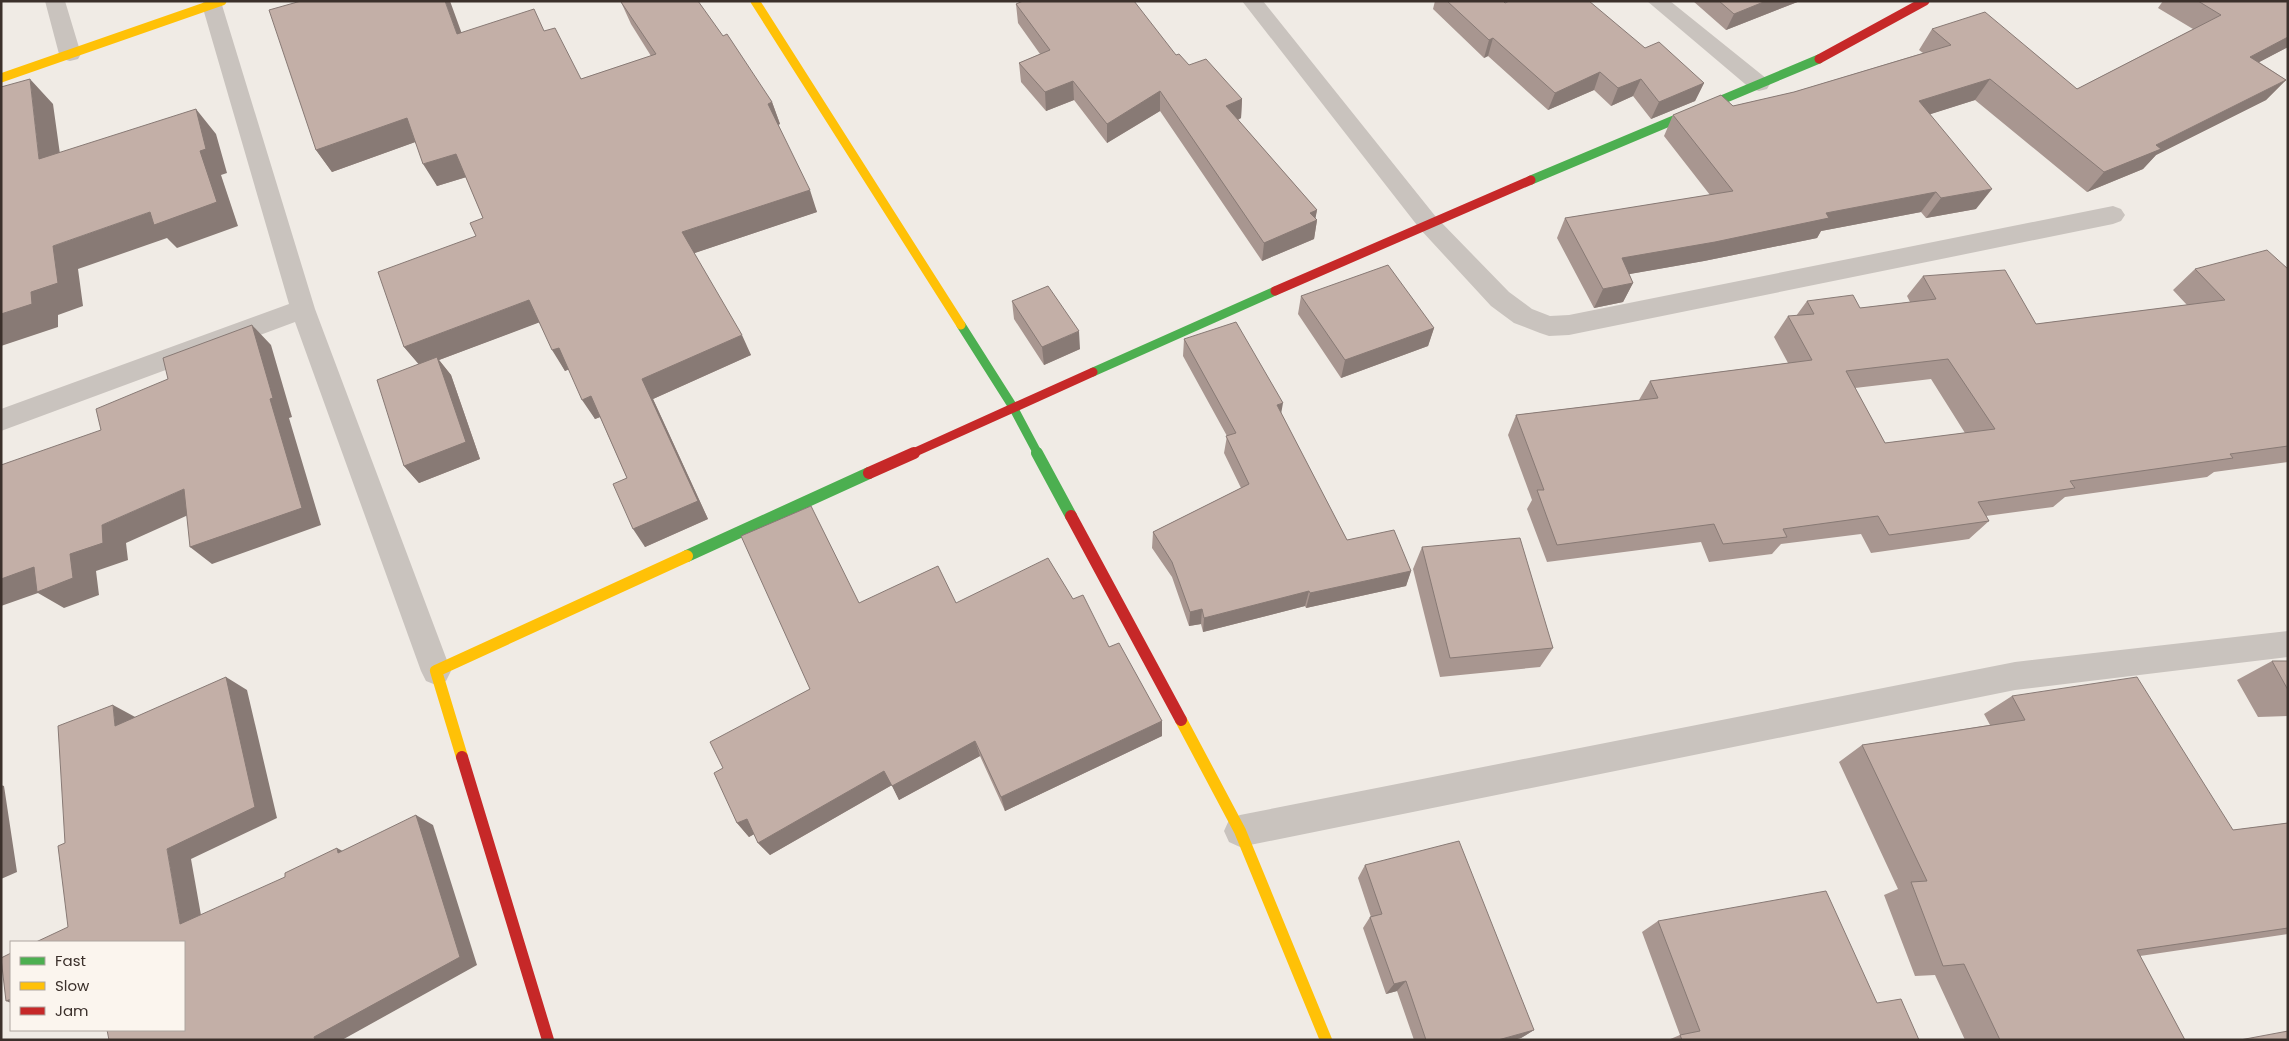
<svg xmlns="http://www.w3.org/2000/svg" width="2289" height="1041" font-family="Poppins,sans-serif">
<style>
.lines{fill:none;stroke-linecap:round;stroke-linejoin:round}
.street{fill:#c9c3be;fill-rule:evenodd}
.fast-far1{stroke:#4caf50;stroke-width:9}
.fast{stroke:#4caf50;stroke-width:12}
.slow-far1{stroke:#ffc107;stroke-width:9}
.slow{stroke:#ffc107;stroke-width:12}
.jam-far1{stroke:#c62828;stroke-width:9}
.jam{stroke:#c62828;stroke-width:12}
.wall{fill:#a89690;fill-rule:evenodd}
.shaded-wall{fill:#887a75}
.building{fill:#c3afa7;stroke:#887a75;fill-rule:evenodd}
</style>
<rect width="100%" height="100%" fill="#f0ebe5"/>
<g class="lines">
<!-- street -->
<path class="street" d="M45 1H65L81 54 78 59 70 61 62 59 59 54Z
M204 1H220L222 5 315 309 451 671 446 681 436 685 426 681 421 671 295 322 1 431V409L289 304 202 5Z
M1242 1H1263L1436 217 1509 292 1532 309 1550 316 1569 315 2113 206 2121 209 2125 215 2121 221 2113 224 1569 335 1549 336 1540 333 1514 323 1491 306 1420 229Z
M1647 1H1670L1767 79 1770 84 1767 89 1759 91 1751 89Z
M2288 631V657L2015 690 1240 847 1229 842 1224 831 1229 820 1240 815 2015 662Z"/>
<!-- fast-far1 -->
<path class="fast-far1" d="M1531 180 1819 59
M961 325 1013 407 1038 454
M1093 372 1275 291"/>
<!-- fast -->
<path class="fast" d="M1037 453 1071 516
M687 556 869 473"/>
<!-- slow-far1 -->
<path class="slow-far1" d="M755 1 961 325
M1 78 222 1"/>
<!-- slow -->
<path class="slow" d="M1181 720 1240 831 1326 1040
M462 757 436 671 687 556"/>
<!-- jam-far1 -->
<path class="jam-far1" d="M1819 59 1925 1
M1275 291 1531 180
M911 454 1093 372"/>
<!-- jam -->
<path class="jam" d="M869 473 914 453
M1071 516 1181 720
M462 757 548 1040"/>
</g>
<!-- wall -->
<path class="wall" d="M1435 1H1503L1505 3 1645 48 1704 83 1695 101 1651 119 1633 96 1611 106 1594 90 1548 110 1488 56 1484 58 1433 9Z
M1693 1H1800L1726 30Z
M2163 1H2288V47L2259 62 2286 80 2266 100 2156 155 2143 169 2087 192 1975 100 1930 114 1976 209 1926 218 1921 212 1821 231 1817 238 1704 261 1629 274 1633 283 1623 302 1594 308 1557 238 1565 218 1710 195 1664 136 1673 115 1733 106 1794 92 1923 53 1919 50 1932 29 2077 89 2193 29 2158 8Z
M621 2 723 36 772 102 780 124 778 125 817 212 694 253 751 355 653 399 708 519 645 547 627 478 600 417 595 419 569 369 565 371 539 322 439 360 451 375 480 459 419 483 404 466 419 364 404 347 476 236 483 218 466 177 437 186 415 142 332 172 316 150 461 33 545 31 581 79 651 56 631 24Z
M1016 4 1176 55 1189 65 1242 99 1241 118 1238 120 1317 210 1315 218 1317 220 1314 239 1262 261 1160 111 1107 143 1074 100 1046 111 1021 82 1019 63 1040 54 1018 23Z
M2195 269H2288V462L2214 472 2207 477 2065 497 2053 507 1986 516 1989 521 1969 539 1871 553 1861 534 1781 544 1772 554 1709 562 1701 542 1547 562 1527 509 1532 500 1508 435 1516 415 1639 400 1650 381 1788 363 1774 337 1788 316H1796L1807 301 1860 308 1910 302 1907 296 1923 276 2036 324 2187 305 2173 290ZM1931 379 1965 433 1885 443 1855 388Z
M1301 296 1434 328 1428 346 1341 378 1298 314Z
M1012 301 1080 349 1044 365 1014 319Z
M1184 339 1281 413 1347 540 1411 571 1406 586 1306 608 1305 606 1203 632 1201 624 1189 626 1172 577 1152 548 1153 532 1241 488 1224 453 1227 436 1183 356Z
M1422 547 1553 648 1540 667 1440 677 1413 569Z
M1073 599 1162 721V736L1005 811 980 756 899 800 892 785 770 855 758 843 754 834 749 837 737 823 723 768 810 689 859 603H956Z
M2272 661H2288V716L2258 717 2237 680Z
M2012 696 2233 830 2288 823V934L2140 956 2185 1040H1965L1935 975 1915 976 1884 895 1898 889 1839 762 1862 745 1990 725 1984 714Z
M1365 865 1534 1030 1521 1038 1513 1040H1414L1397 991 1386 994 1363 928 1370 917H1371L1358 878Z
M1658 921 1877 1003 1919 1040H1668L1680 1035 1642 932Z"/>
<!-- shaded-wall -->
<path class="shaded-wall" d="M445 1H450L470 56 457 34Z
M1766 1H1800L1726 30 1734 14Z
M2288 37V47L2231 77 2250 57Z
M1493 38 1488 56 1484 58 1489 40Z
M1600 72 1594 90 1548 110 1555 93Z
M30 79 53 104 64 183 39 159Z
M1641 79 1633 96 1611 106 1618 88Z
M1990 79 1975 100 1906 122 1919 101Z
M2286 80 2266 100 2156 155 2143 169 2087 192 2104 172 2156 145Z
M1073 81 1074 100 1046 111 1045 92Z
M1704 83 1695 101 1651 119 1659 102Z
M1160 91V111L1107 143V124Z
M1242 99 1241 118 1224 125 1226 106Z
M772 102 780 124 775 126 768 104Z
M196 109 216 134 227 173 221 175 238 226 177 248 167 238 78 269 83 306 58 315V327L1 346V314L31 292 53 246 150 212 200 151Z
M407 118 421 140 332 172 316 150Z
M456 154 470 176 437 186 423 164Z
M1992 189 1976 209 1926 218 1941 198Z
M810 190 817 212 692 254 682 232Z
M1936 192 1921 212 1821 231 1817 238 1704 261 1613 277 1622 258 1826 213Z
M1317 210 1315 221 1317 220 1314 239 1262 261 1264 243 1310 213Z
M1633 283 1623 302 1594 308 1603 289Z
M529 300 543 321 439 360 451 375 480 459 419 483 404 466 421 367 404 347Z
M252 325 271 345 292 417 289 418 321 525 212 564 190 547 270 399Z
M1434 328 1428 346 1341 378 1345 360Z
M1079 331 1080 349 1044 365 1042 347Z
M742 335 751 355 653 399 708 519 645 547 633 529 642 379Z
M559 348 572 368 565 371 552 350Z
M591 396 603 416 595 419 582 400Z
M1283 403 1280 420 1277 405Z
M184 489 206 507 126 543 128 560 96 571 99 595 64 608 38 593 1 606V579L102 525Z
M1411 571 1406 586 1306 608 1310 593Z
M1309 591 1305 606 1203 632 1204 618Z
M1202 609 1201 624 1189 626 1190 612Z
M226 677 247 690 277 818 191 859 204 932 180 924 167 849Z
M113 705 137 718 115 726Z
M1162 721V736L1005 811 1001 797Z
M975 741 980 756 899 800 892 786Z
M884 771 892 785 770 855 758 843Z
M1 785 4 786 17 872 1 879Z
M416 815 433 825 477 965 342 1040H315L314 1037Z
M747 819 758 832 749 837 737 823Z
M337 848 357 859 338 853Z
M1406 981 1397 991 1386 994 1394 984Z
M11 999V1003L6 1001Z
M1534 1030 1521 1038 1513 1040H1498Z"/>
<!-- building -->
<path class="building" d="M301 1H445L457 34 534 9 544 31 555 28 581 79 656 54 621 2 622 1H698L723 36 727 34 772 102 768 104 810 190 682 232 742 335 642 379 698 501 633 529 613 484 627 478 591 396 582 400 559 348 552 350 529 300 404 347 378 272 476 236 470 223 483 218 456 154 423 164 407 118 316 150 269 10Z
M1023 1H1134L1176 55 1179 54 1189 65 1206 59 1242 99 1226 106 1317 210 1310 213 1317 220 1264 243 1160 91 1107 124 1073 81 1045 92 1019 63 1050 50 1016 4Z
M1447 1H1503L1505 3 1509 1H1589L1645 48 1659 42 1704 83 1659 102 1641 79 1618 88 1600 72 1555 93 1493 38 1489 40Z
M1719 1H1766L1734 14Z
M2198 1H2288V37L2250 57 2286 80 2156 145 2161 149 2104 172 1990 79 1919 101 1992 189 1941 198 1936 192 1826 213 1829 218 1715 242 1622 258 1633 283 1603 289 1565 218 1733 191 1673 115 1721 95 1733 106 1794 92 1951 45 1932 29 1985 12 2077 89 2221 15Z
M30 79 39 159 196 109 206 149 200 151 217 202 154 225 150 212 53 246 58 283 31 292 32 304 1 314V87Z
M2267 250 2288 269V446L2230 454 2233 458 2070 481 2075 488 1978 502 1989 521 1889 535 1878 516 1783 529 1787 537 1723 544 1714 524 1557 545 1537 490H1544L1516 415 1658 398 1650 381 1812 360 1788 316 1814 314 1807 301 1853 295 1860 308 1936 299 1923 276 2005 270 2036 324 2225 300 2195 269ZM1948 359 1995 429 1885 443 1846 371Z
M1388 265 1434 328 1345 360 1301 296Z
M1048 286 1079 331 1042 347 1012 301Z
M1236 322 1283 403 1277 405 1347 540 1394 530 1411 571 1310 593 1309 591 1204 618 1202 609 1190 612 1172 562 1153 532 1249 484 1226 436 1236 433 1184 339Z
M252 325 273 398 270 399 302 508 190 547 184 489 102 525 103 543 70 554 73 578 37 592 34 567 1 579V465L101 430 96 409 168 379 163 358Z
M437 357 466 442 404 466 377 380Z
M811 506 859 603 938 566 956 603 1048 558 1073 599 1083 595 1109 647 1119 643 1162 721 1001 797 975 741 892 786 884 771 758 843 747 819 737 823 714 773 723 768 710 742 810 689 741 536Z
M1520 538 1553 648 1450 658 1422 547Z
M2272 661H2288V690Z
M226 677 255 807 167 849 180 924 285 877V873L337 848 338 853 416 815 460 957 314 1037 315 1040H109L107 1030H184V942H36L68 927 58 846 65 843 58 726 113 705 115 726Z
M2137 677 2233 830 2288 823V928L2137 950 2185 1040H2000L1964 964 1943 966 1911 882 1927 881 1862 745 2025 720 2012 696Z
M1459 841 1534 1030 1498 1040H1426L1406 981 1394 984 1370 917 1382 914 1365 865Z
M1826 891 1877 1003 1901 999 1919 1040H1682L1680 1035 1700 1031 1658 921Z
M11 953V999L6 1001 1 958Z
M2288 1031V1040H2240Z"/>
<!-- border -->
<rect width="2289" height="1041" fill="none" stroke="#3b302b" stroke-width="5"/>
<!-- legend -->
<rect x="10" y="941" width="175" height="90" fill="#fbf5ee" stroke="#aea6a0"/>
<rect x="20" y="957" width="25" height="8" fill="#4caf50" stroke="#aea6a0"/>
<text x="55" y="966" font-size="15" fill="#3b302b">Fast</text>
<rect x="20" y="982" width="25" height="8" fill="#ffc107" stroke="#aea6a0"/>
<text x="55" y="991" font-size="15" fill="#3b302b">Slow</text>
<rect x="20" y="1007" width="25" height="8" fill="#c62828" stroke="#aea6a0"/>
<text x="55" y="1016" font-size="15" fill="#3b302b">Jam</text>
</svg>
